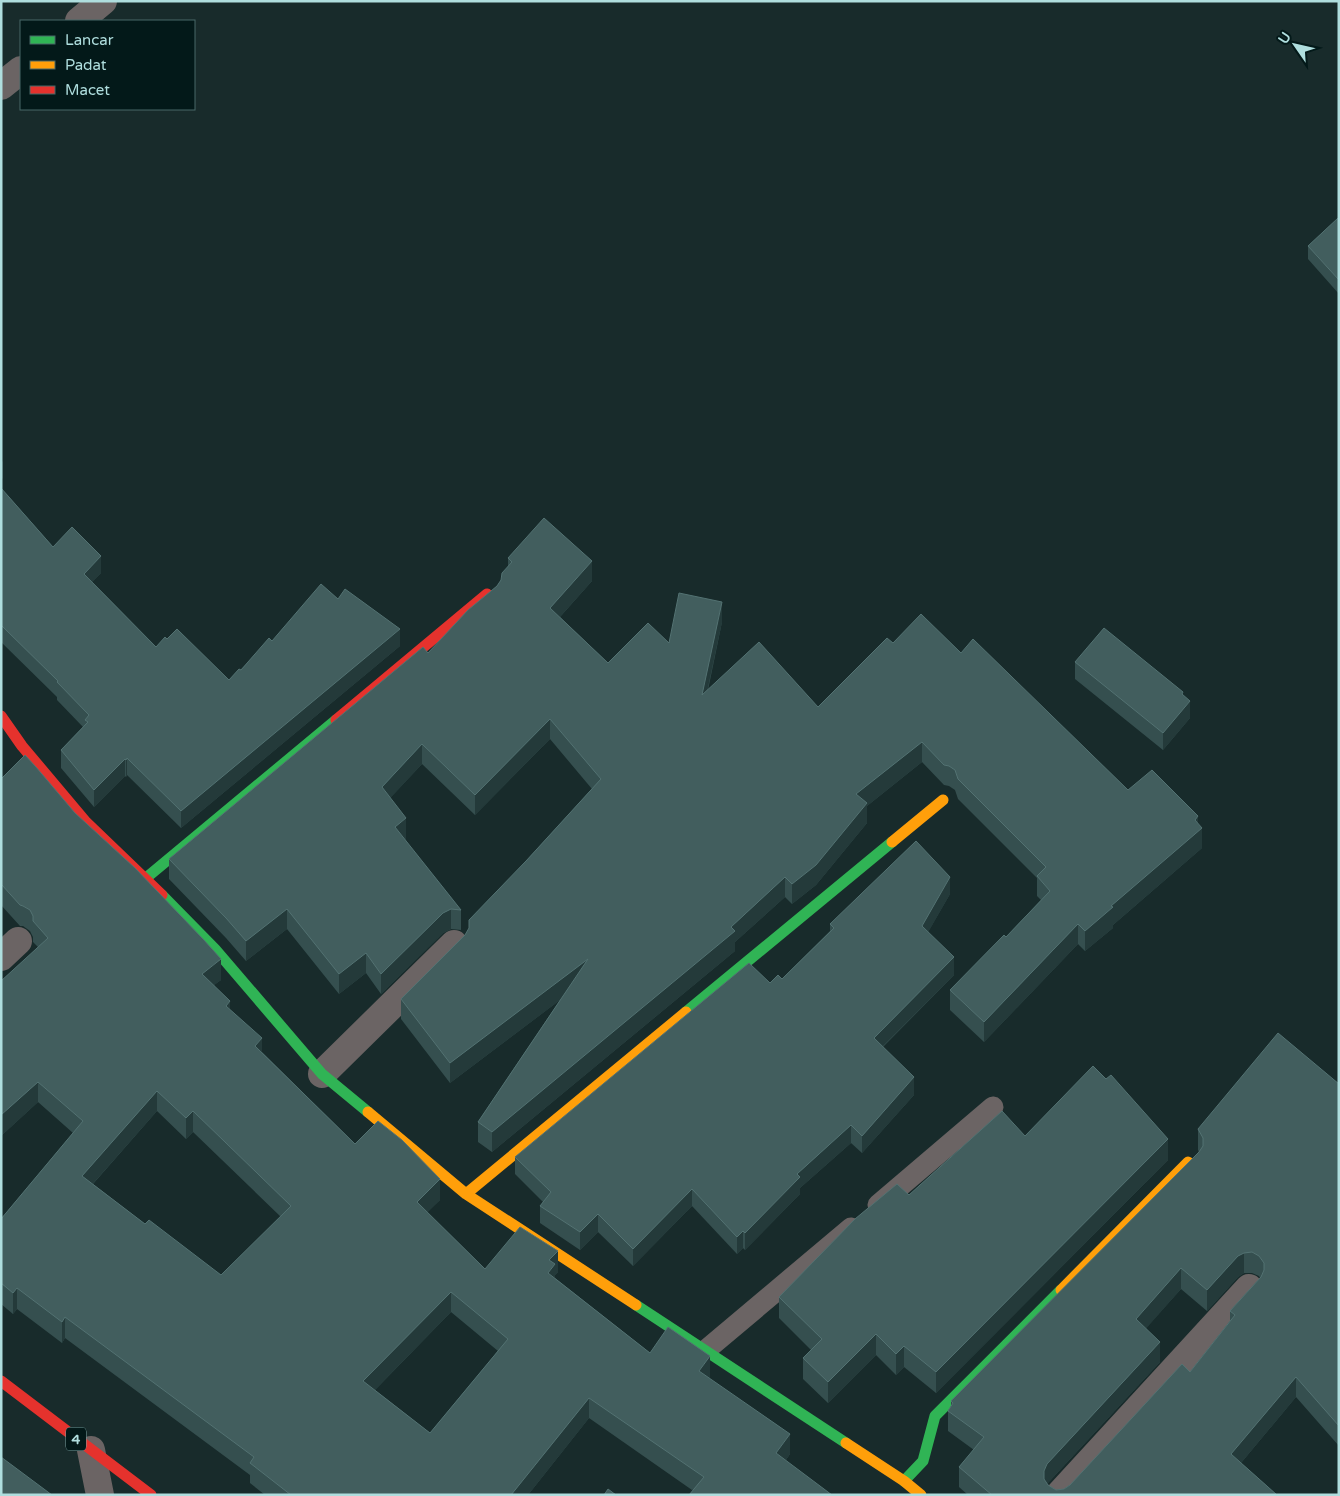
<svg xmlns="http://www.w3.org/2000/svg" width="1340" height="1496" font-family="'Varela Round',sans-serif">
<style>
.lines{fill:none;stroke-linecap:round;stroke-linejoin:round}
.lane{stroke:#6b6464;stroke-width:21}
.street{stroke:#6b6464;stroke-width:28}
.fast{stroke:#30b455;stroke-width:11}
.slow{stroke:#ff9f0a;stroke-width:11}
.jam{stroke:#e5322d;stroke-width:11}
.wall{fill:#354f4f;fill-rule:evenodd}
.shaded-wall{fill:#243a3a}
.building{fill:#425e5e;stroke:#537272;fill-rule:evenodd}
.labels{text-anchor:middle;stroke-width:4;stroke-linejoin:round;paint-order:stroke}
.shield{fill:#031919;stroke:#7ba3a3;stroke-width:1}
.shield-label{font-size:14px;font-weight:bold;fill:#afdede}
</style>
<rect width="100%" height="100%" fill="#182b2b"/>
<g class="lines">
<!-- lane -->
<path class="lane" d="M878 1205 993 1107
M706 1350 851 1228"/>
<!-- street -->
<path class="street" d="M79 21 103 1
M1 86 21 70
M1 957 18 941
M322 1074 454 944
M91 1450 100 1495
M1059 1495 1249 1288"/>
<!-- fast -->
<path class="fast" d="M146 878 336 720
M162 895 215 949 322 1074 368 1112
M686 1012 892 842
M636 1305 846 1443
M904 1481 923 1461 935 1416 1061 1290"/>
<!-- slow -->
<path class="slow" d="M892 842 943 800
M368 1112 466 1194 636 1305
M466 1194 686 1012
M1061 1290 1188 1162
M846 1443 904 1481 921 1495"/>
<!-- jam -->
<path class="jam" d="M1 716 22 746 86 822 162 895
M336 720 487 594
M1 1381 151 1495"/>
</g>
<!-- wall -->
<path class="wall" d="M1339 219V294L1308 259V246Z
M1 488 53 547 101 573 92 582 156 647 167 639 229 680 272 641 338 599 400 646 181 828 127 775 126 777 125 776 94 807 61 768V750L83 727 57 700V697L1 642Z
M508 558 592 581 560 617 608 663 669 643 722 622 708 690 818 707 893 643 961 653 1128 790 1198 824 1202 848 1113 925V928L1085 951 1078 944 984 1042 950 1010V990L1006 937 1041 900 1037 896V878L958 799 955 790 949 786 944 785 922 762 867 806V823L816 885 792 904 785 897 735 942V951L492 1152 478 1142V1122L560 1000 450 1083 401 1019V999L465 935 526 861 592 789 550 739 475 815 422 764 390 798 406 839 404 840 461 910V930L451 929 443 933 381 994 366 973 339 994 287 929 246 961 226 938 169 879V859L428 653 497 586 501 580 508 567Z
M1075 662 1183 695 1190 718 1163 750 1075 679Z
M1 779 75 813 221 980 214 985 230 1010 262 1052 355 1144 440 1200 427 1212 485 1269 558 1272 555 1275V1278L650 1353 710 1377 709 1378 790 1454 786 1460 692 1490 589 1418 528 1495H265L250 1483V1475L65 1338 62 1343 17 1309 13 1314 1 1304V1219L73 1133 38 1102 1 1136 38 947 33 942V937L30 931 23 926H20L1 905ZM157 1111 186 1139 193 1132 281 1217 221 1275 145 1224 93 1184ZM451 1312 498 1351 430 1433 375 1390Z
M950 894 928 932 954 975 883 1047 914 1095 862 1153 851 1143 800 1188V1194L745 1250 743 1248 737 1254 692 1206 633 1266 598 1232 580 1250 540 1223V1206L543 1202 515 1174V1157L770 983 782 979 830 931V924Z
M1339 1084V1446L1296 1397 1241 1463 1277 1495H968L959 1487V1467L974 1450 948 1431V1411L951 1406V1401L1199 1152 1198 1150V1129ZM1244 1273H1252L1259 1276 1260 1278 1230 1311V1321L1190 1372 1070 1485 1064 1489 1056 1490 1048 1485 1047 1484 1160 1362 1146 1328 1181 1289 1207 1311 1238 1277Z
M1025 1136 1168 1160 936 1393 904 1367 896 1375 876 1355 828 1403 803 1379V1358L811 1350 779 1318V1297L909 1195Z"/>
<!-- shaded-wall -->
<path class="shaded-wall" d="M3 461V478L1 480V463Z
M101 556V573L84 591V574Z
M592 561V581L550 628V608Z
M722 602V622L702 715V695Z
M400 629V646L181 828V811Z
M1183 692V709L1190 701V718L1163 750V733Z
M550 719V739L475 815V795Z
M922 742V762L867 806V823L816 885 792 904V884L856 794Z
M422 744V764L382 807V787Z
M127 758V775L126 777V760Z
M125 759V776L94 807V790Z
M1198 816V831L1202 828V848L1113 925V928L1085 951V931L1111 906Z
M406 818V839L395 847V827Z
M785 877V897L735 942V951L492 1152V1132L731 927Z
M950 877V894L922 943V926Z
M287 909V929L246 961V941Z
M451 909V929L443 933 381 994V974L443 913Z
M1078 924V944L984 1042V1022Z
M366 953V973L339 994V974Z
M954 957V975L874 1055V1038Z
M221 959V980L202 994V974Z
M588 959V979L450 1083V1063Z
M230 1001V1022L226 1006Z
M262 1038V1059L255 1046Z
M914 1077V1095L862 1153V1136Z
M38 1082V1102L1 1136V1115Z
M157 1091V1111L82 1196V1176Z
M193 1111V1132L186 1139V1118Z
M851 1125V1143L800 1188V1194L745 1250V1233L797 1174Z
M1168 1139V1160L936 1393V1372Z
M440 1179V1200L417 1223V1202Z
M692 1189V1206L633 1266V1249Z
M598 1214V1232L580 1250V1232Z
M743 1231V1248L737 1254V1237Z
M558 1251V1272L555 1275V1285L548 1273 549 1260Z
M1244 1253V1273L1238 1277 1207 1311V1290L1238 1256Z
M1181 1268V1289L1136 1340V1319Z
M17 1288V1309L13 1314V1293Z
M451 1292V1312L363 1402V1381Z
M65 1317V1338L62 1343V1322Z
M876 1334V1355L828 1403V1382Z
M1160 1342V1362L1047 1484 1044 1492V1471L1047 1464Z
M904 1346V1367L896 1375V1354Z
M710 1356V1377L699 1392V1371Z
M1296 1377V1397L1231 1475V1454Z
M589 1398V1418L528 1495H511Z
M790 1434V1454L776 1474V1453Z"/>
<!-- building -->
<path class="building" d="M1338 218 1339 219V280L1308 246Z
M1 488 53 547 72 527 101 556 84 574 156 647 165 637 167 639 177 629 229 680 239 669 241 670 269 638 272 641 321 584 338 599 345 589 400 629 181 811 127 758 126 760 125 759 94 790 61 750 88 722 85 720 89 715 57 682 58 681 1 625Z
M544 518 592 561 550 608 608 663 648 623 669 643 679 593 722 602 702 695 759 642 818 707 887 638 893 643 921 614 961 653 973 639 1128 790 1152 770 1198 816 1195 820 1202 828 1111 906 1113 907 1085 931 1078 924 984 1022 950 990 1004 935 1006 937 1050 891 1037 876 1046 867 958 779 955 770 949 766 944 765 922 742 856 794 867 803 816 865 792 884 785 877 731 927 735 931 492 1132 478 1122 588 959 450 1063 401 999 465 935 469 928V920L526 861 601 779 550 719 475 795 422 744 382 787 406 818 395 827 461 910 451 909 443 913 381 974 366 953 339 974 287 909 246 941 226 918 169 859 423 647 428 653 468 610 497 586 501 580 502 573 512 562 508 558Z
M1104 628 1183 692 1182 694 1190 701 1163 733 1075 662Z
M25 755 36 767 75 813 135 868 203 939 221 959 202 974 230 1001 226 1006 262 1038 255 1046 355 1144 378 1121 402 1140 440 1179 417 1202 485 1269 520 1227 558 1251 549 1260 555 1264 548 1273 650 1353 668 1327 710 1356 699 1371 790 1434 776 1453 832 1495H689L704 1477 589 1398 511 1495H291L250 1463 254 1457 65 1317 62 1322 17 1288 13 1293 1 1283V1219L83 1121 38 1082 1 1115V981L48 938 33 921V916L30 910 23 906 20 905 1 884V779ZM157 1091 186 1118 193 1111 291 1206 221 1275 149 1220 145 1224 82 1176ZM451 1292 508 1339 430 1433 363 1381Z
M916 841 950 877 922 926 954 957 874 1038 914 1077 862 1136 851 1125 797 1174 800 1177 745 1233 743 1231 737 1237 692 1189 633 1249 598 1214 580 1232 540 1206 551 1192 515 1157 749 963 770 983 778 975 782 979 834 928 830 924Z
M1278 1033 1339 1084V1426L1296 1377 1231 1454 1277 1495H992L959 1467 984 1437 948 1411 953 1403 951 1401 1199 1152 1203 1146V1138L1198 1129ZM1252 1252 1259 1256 1264 1263V1270L1261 1277 1230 1311 1235 1315 1190 1372 1182 1364 1070 1485 1064 1489 1056 1490 1048 1485 1044 1479V1471L1047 1464 1160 1342 1136 1319 1181 1268 1207 1290 1238 1256 1244 1253Z
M1093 1066 1106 1079 1111 1075 1168 1139 936 1372 904 1346 896 1354 876 1334 828 1382 803 1358 822 1339 779 1297 855 1219 897 1184 909 1195 1002 1111 1025 1136Z
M1 1457 52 1495H1Z
M608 1489 616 1495H604Z"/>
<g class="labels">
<!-- shield labels -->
<rect class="shield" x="66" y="1427.5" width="20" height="23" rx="4"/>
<g class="shield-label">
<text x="76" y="1444">4</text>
</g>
</g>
<!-- border -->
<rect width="1340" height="1496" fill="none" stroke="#afdede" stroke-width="5"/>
<!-- legend -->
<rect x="20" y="20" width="175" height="90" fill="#031919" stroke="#486868"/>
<rect x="30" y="36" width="25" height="8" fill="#30b455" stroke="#486868"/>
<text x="65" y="45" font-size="15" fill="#afdede">Lancar</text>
<rect x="30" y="61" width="25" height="8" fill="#ff9f0a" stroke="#486868"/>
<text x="65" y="70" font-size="15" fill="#afdede">Padat</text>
<rect x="30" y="86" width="25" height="8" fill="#e5322d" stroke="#486868"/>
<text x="65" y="95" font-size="15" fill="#afdede">Macet</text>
<!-- north arrow -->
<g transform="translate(1295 45) rotate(304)" stroke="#031919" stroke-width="4" paint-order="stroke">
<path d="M0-4L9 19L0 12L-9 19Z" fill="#afdede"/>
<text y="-8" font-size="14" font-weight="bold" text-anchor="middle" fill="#afdede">U</text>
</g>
</svg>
